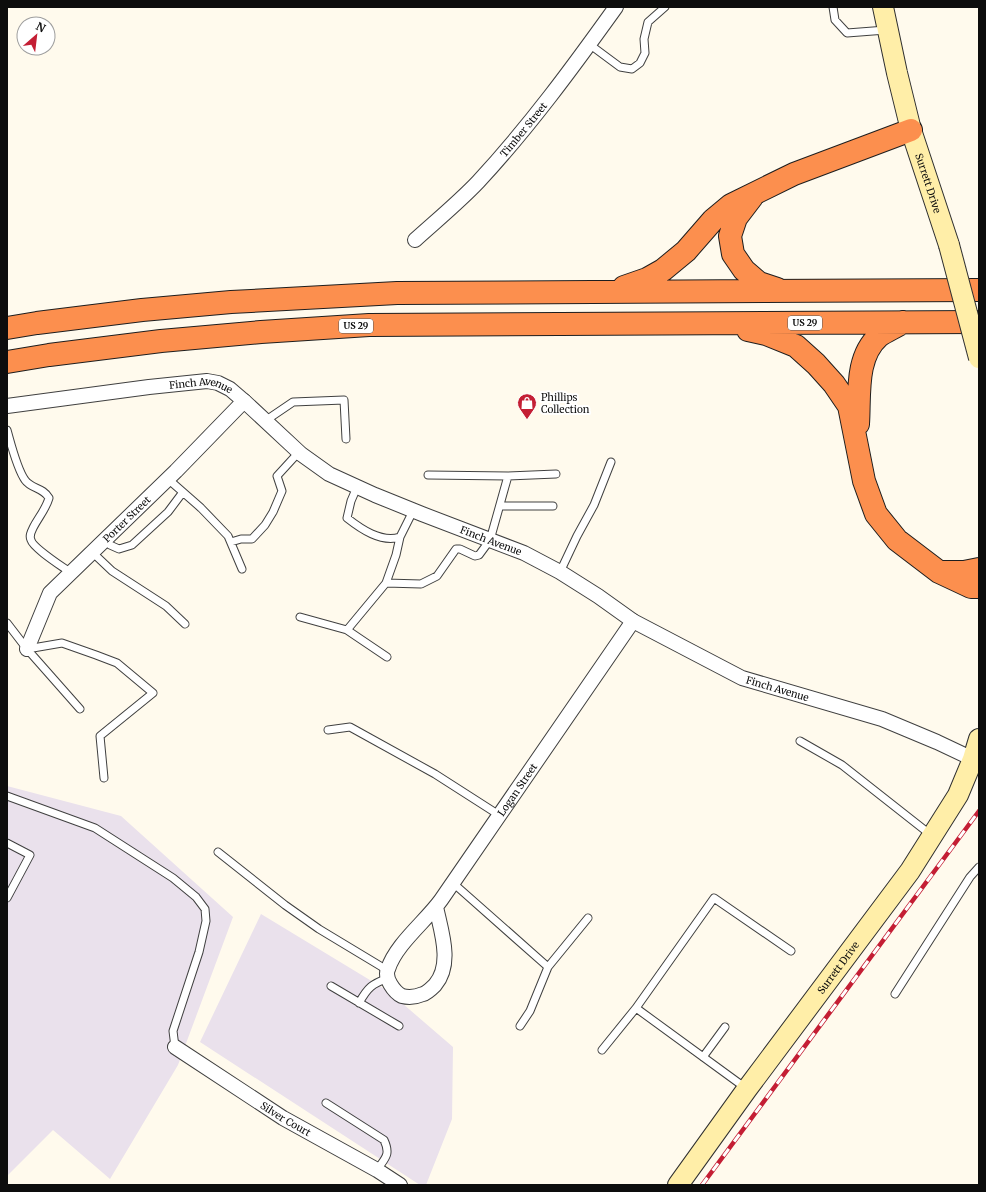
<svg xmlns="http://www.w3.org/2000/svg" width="986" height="1192" font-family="Merriweather,serif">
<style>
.industrial{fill:#eae1ec}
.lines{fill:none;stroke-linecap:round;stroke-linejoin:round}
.lane-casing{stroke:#404040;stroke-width:9}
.street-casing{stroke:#404040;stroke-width:16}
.secondary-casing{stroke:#2f2f2f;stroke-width:22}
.highway-casing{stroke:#1e1e1e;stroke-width:24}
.lane{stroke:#fff;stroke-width:7}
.street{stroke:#fff;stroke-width:14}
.secondary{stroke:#ffeea8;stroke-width:20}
.highway{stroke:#fc8f4e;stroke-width:22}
.rail-casing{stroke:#c41e34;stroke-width:4.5}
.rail{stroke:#fff;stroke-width:3;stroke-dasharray:9;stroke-linecap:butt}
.secondary-bridge-casing{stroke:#2f2f2f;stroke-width:22;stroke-linecap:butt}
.secondary-bridge{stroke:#ffeea8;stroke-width:20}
.labels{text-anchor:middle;stroke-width:4;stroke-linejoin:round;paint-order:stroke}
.shield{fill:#fff;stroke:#565656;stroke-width:1}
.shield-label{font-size:9px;font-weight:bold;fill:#0d0d0d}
.street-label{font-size:10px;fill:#0d0d0d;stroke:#fff}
.poi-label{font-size:10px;fill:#0d0d0d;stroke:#fff;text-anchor:start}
</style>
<rect width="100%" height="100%" fill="#fffaed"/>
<!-- industrial -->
<path class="industrial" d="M7 786 121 816 233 917 178 1065 110 1179 53 1130 7 1176Z
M261 914 388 991 453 1047 452 1119 426 1185H420L200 1042Z"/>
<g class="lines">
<defs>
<path id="lane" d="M833 7 835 20 847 33 886 30
M589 44 620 67 632 69 640 63 645 53 644 39 648 22 665 7
M265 421 293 402 344 400 346 439
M7 430C11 444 17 469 25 480 31 489 43 487 49 498 46 509 38 518 33 528 31 532 29 536 31 540 33 548 63 567 71 573
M508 476 556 474
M168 479 201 508 228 536 242 569
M357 487 351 501 347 518C361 529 381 543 400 537L413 511
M500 506H553
M106 539 110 545 119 549 132 545 168 512 183 492
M231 542 241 539H252L265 525 273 512 282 491 277 476 299 452
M92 552 112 571 166 606 185 624
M560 572 577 536 594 505 611 462
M386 583 421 584 437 576 456 549H460L475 556 479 555 490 540 508 476 428 475
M300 617 347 630
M7 623 27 649 80 709
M27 649 62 643 96 655 117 663 153 693 100 736 104 778
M387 657 347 630 386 583 396 555 400 537
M328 730 350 727 435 774 499 815
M800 741 842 765 931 835
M7 796 95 828 173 878 196 897 205 909 206 921 199 952 173 1031 175 1047
M7 843 30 855 7 898
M218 852 285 905 319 929 387 970
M453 883 548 967 588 918
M331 986 399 1026
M895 994 970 877 979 867
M359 1003C368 987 372 984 388 978
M520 1026 530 1011 548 967
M602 1050 636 1008
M703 1057 725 1027
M747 1089 636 1008 714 898 791 951
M326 1103 384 1140C391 1155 385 1158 377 1170"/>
<g id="street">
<path id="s1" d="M415 240C436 221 459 202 478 182 529 127 573 67 616 7"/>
<path id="s2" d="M7 406 149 387 207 381 218 383 230 389 244 401 301 454 329 474 375 495 422 514 524 553 560 572 598 596 633 621 742 678 882 719 937 742 973 759"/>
<path id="s3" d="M27 649 50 593 176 471 244 401"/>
<path id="s4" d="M436 907C441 931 453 964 435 985 431 989 427 993 423 994 416 997 410 998 402 996 394 992 384 978 388 969 396 944 426 921 441 900 505 807 569 714 633 621"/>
<path id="s5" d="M175 1047 283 1118 377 1170 400 1185"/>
</g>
<g id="secondary">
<path id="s6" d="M883 7 897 73 911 130 949 245"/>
<path id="s7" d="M678 1185 747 1089 910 871 958 795 973 759 979 739"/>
</g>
<path id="highway" d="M752 197 736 218 730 236 733 254 744 270 759 283 777 289
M624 287 647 279 663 270 686 251 713 220 731 205 794 174 911 130
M7 328 37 323 142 310 231 302 397 293 979 290
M748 330 766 334 796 346 816 364 834 384 849 406 864 481 876 514 897 540 939 572 971 587H979
M7 362 49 355 161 341 261 332 369 325 979 322
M858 424C860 395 855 357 879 336 886 331 896 327 903 322
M943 572H964L979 569"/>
</defs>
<!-- lane casing -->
<use href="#lane" class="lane-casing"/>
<!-- street casing -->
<use href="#street" class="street-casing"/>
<!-- secondary casing -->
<use href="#secondary" class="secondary-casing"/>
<!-- highway casing -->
<use href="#highway" class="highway-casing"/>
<!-- lane -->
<use href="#lane" class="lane"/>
<!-- street -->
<use href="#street" class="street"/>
<!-- secondary -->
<use href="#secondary" class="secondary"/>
<!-- highway -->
<use href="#highway" class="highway"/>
<defs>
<path id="rail" d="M702 1185 979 811"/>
</defs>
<!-- rail casing -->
<use href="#rail" class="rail-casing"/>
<!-- rail -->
<use href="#rail" class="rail"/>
<defs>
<path id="secondary-bridge" d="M949 245 979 358"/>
</defs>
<!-- secondary-bridge casing -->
<use href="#secondary-bridge" class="secondary-bridge-casing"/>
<!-- secondary-bridge -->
<use href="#secondary-bridge" class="secondary-bridge"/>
</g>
<!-- icons -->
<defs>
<symbol id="shop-pin" viewBox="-11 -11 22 30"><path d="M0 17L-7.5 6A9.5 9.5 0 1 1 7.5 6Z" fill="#c41e34" stroke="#fff"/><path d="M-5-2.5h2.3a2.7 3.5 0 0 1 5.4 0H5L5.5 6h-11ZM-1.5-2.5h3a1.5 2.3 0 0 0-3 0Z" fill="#fff"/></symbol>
</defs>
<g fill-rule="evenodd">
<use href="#shop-pin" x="516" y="392" width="22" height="30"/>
</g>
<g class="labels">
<!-- shield labels -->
<g class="shield">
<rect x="788" y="316" width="34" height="14" rx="3"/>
<rect x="339" y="319" width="34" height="14" rx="3"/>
</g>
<g class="shield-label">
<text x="805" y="326">US 29</text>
<text x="356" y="329">US 29</text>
</g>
<!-- street labels -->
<g class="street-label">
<text dy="4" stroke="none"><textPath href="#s1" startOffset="155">Timber Street</textPath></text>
<text dy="4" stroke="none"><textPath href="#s6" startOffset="182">Surrett Drive</textPath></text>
<text dy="4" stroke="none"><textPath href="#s2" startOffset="196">Finch Avenue</textPath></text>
<text dy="4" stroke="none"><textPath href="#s3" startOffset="167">Porter Street</textPath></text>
<text dy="4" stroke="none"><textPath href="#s2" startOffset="532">Finch Avenue</textPath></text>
<text dy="4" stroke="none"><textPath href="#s2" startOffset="856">Finch Avenue</textPath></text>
<text dy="4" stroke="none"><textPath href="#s4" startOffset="372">Logan Street</textPath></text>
<text dy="4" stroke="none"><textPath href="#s7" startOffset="270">Surrett Drive</textPath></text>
<text dy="4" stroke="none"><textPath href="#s5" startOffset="132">Silver Court</textPath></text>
</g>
<!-- poi labels -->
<g class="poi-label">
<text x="541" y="401">Phillips<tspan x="541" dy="12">Collection</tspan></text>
</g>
</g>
<!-- border -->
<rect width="986" height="1192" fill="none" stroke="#0d0d0d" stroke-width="16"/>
<!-- north arrow -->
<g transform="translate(36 36) rotate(28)"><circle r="19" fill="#ffffff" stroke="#9e9e9e"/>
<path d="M0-3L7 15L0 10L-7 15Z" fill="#c41e34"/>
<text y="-6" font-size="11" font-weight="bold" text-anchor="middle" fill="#0d0d0d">N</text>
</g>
</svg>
